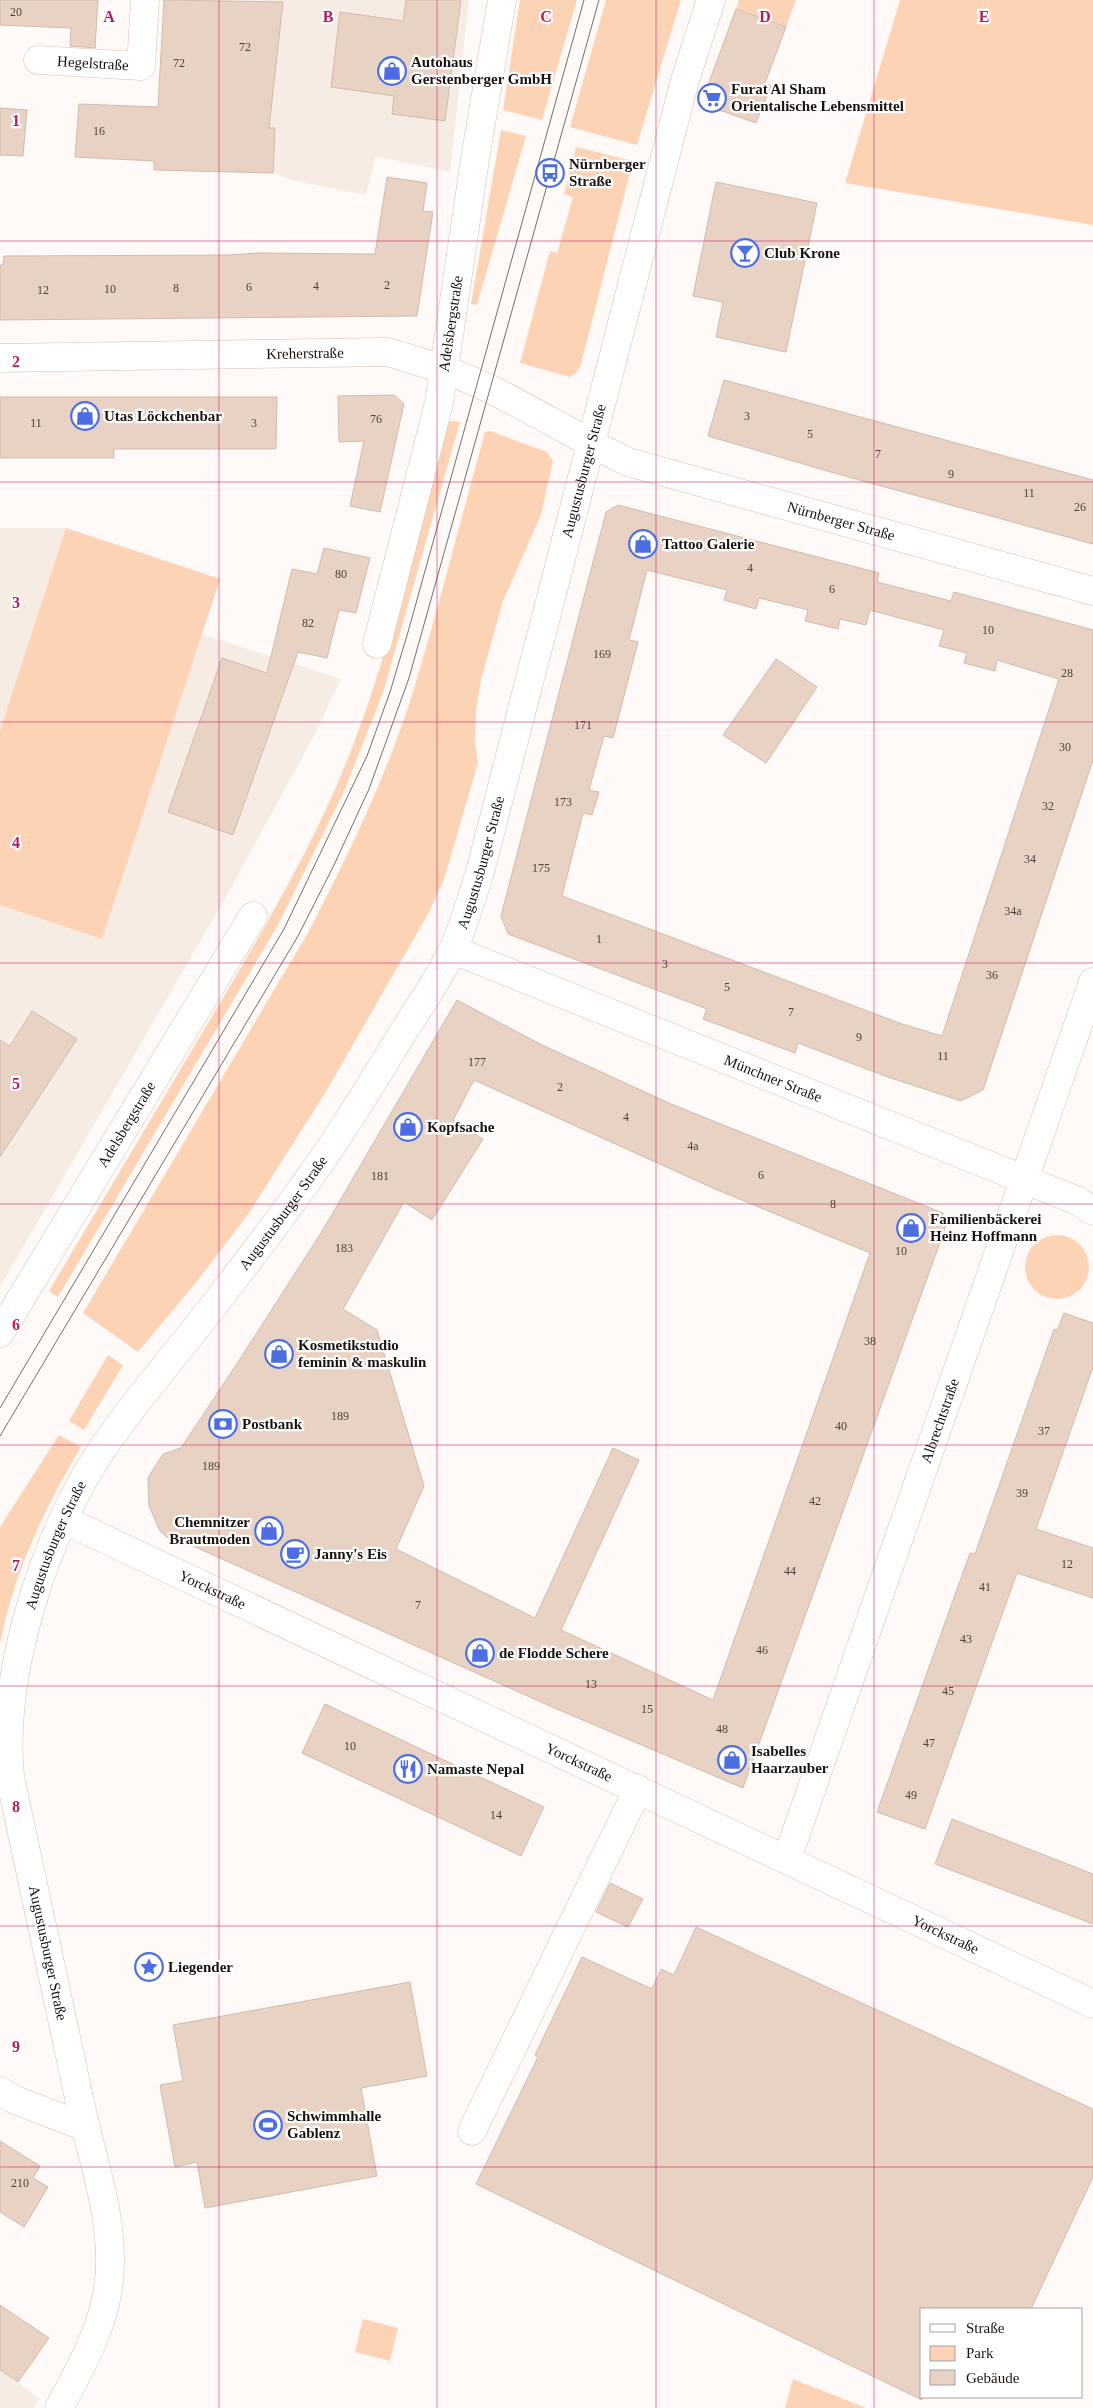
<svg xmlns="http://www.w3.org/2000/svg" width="1093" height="2408" font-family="'Times New Roman',serif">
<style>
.built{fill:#f7ece4}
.green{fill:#fdd3b6}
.building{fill:#e8d2c3;stroke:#d1bbad;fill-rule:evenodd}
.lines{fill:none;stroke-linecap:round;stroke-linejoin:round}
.minor-casing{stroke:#d6c0b2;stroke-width:29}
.major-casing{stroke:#d6c0b2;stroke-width:29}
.minor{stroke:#fff;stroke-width:28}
.major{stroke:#fff;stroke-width:28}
.tram{stroke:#756e6a;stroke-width:1}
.grid{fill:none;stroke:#c2185b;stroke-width:1;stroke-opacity:0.55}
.labels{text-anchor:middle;stroke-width:4.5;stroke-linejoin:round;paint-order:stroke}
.number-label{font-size:12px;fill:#4e433b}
.poi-label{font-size:15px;font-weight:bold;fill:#1a130e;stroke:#fff;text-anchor:start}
.street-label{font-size:15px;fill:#1a130e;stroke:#fff}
.grid-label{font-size:16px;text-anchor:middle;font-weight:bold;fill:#c2185b;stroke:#fff;stroke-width:4.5;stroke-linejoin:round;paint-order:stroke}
</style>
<rect width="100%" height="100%" fill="#fffaf7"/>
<!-- built -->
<path class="built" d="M164 0H469L450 172 376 156 366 195 296 181 273 173 154 170Z
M0 528H66L220 579 202 634 341 679 315 734 226 897 0 1287Z
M0 2370 40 2399 33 2408H0Z"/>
<!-- green -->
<path class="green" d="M520 0H577L542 120 503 110Z
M606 0H681L637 145 570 127Z
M739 0H796L786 27 736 9Z
M900 0H1093V225L845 183Z
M501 130 526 136 477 305 471 304Z
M576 147 633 161 581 364 577 372 570 377 520 363 550 251 557 253 573 197 564 194Z
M453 421 460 422 383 693 343 794 278 925 58 1297 49 1291C103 1200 157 1109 211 1018 264 929 319 837 355 740 394 638 416 530 440 424Z
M490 431 547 452 553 461 541 515 503 601 481 680 476 710 475 743 478 763 444 880 428 914 327 1090 249 1213 195 1284 138 1352 83 1313 309 931C349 854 387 775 413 692 439 606 461 519 485 432Z
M66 528 220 579 102 939 0 905V731Z
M1025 1267a32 32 0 1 1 64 0a32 32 0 1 1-64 0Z
M108 1355 123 1365 84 1430 69 1421Z
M59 1435 81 1447C44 1509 14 1572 0 1644V1527Z
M363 2319 398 2328 390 2361 355 2352Z
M793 2379 866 2408H785Z"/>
<!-- building -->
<path class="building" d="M0 0H98L95 48 70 46 71 28 0 25Z
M164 0 283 2 269 128H275L273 173 154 170V161L75 157 79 104 158 107Z
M406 0H461L445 121 392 114 394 96 331 87 340 12 403 21Z
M736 9 786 27 765 83 771 86 756 123 708 106 704 96Z
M0 108 27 110 23 156 0 155Z
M387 177 427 183 423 211 433 212 417 316 0 320V265H3L4 256 230 255 257 253 375 254Z
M716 182 817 203 786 352 716 337 723 302 693 296Z
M724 380 1093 480V544L834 473 708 436Z
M394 395 404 404 380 512 350 506 364 441 339 442 338 396Z
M0 397H277L276 449H114V458H0Z
M618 505 879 573 877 582 951 601 954 592 1093 630V760L983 1090 961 1101 885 1076 798 1043 795 1053 703 1019 707 1009 508 934 501 916 606 512ZM647 570 727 590 724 600 756 609 759 598 808 610 805 621 838 629 840 619 866 625 870 610 944 630 939 646 967 653 964 663 995 671 997 660 1059 679 942 1036 902 1024 562 896 583 813 592 815 599 792 589 790 604 736 613 738 638 642 629 640Z
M324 548 370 558 356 613 339 610 327 658 298 652 233 835 168 812 222 658 267 673 292 569 317 574Z
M776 659 817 687 766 763 723 735Z
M457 1000 540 1044 671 1104 943 1213 947 1223 743 1788 552 1707 193 1546 176 1545 160 1531 149 1506 148 1478 163 1454 181 1448 238 1362 321 1233ZM474 1080 715 1189 870 1253 713 1700 561 1630 639 1460 613 1448 535 1618 396 1549 424 1486 377 1330 343 1309 404 1202 432 1220 483 1139 453 1120Z
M32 1011 77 1039 0 1157V1040L10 1046Z
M1064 1313 1093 1323V1367L1036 1529 1093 1548V1598L1017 1573 925 1829 877 1812 970 1553 975 1554 1054 1329 1057 1331Z
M325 1704 544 1807 521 1856 302 1753Z
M952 1819 1093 1874V1924L935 1864Z
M610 1883 643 1899 628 1927 596 1912Z
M696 1927 1093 2109V2177L1031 2309H922V2400L476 2184 538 2057 535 2055 582 1957 652 1989 661 1969 674 1975Z
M410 1982 427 2076 361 2088 377 2176 205 2208 197 2162 175 2167 160 2085 183 2081 173 2025Z
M0 2141 40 2166 33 2178 48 2187 24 2227 0 2212Z
M0 2305 49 2338 18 2382 0 2370Z"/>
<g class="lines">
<defs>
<g id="minor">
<path id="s1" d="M38 60 141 66 145 0"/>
<path id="s2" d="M0 358 388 352C423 363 459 373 492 390 538 413 582 440 628 462L1093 591"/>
<path id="s3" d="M377 644 439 403 475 159 502 0"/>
<path id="s4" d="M453 950 1078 1201 1093 1211"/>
<path id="s5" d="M0 1333 253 916"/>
<path id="s6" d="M787 1859 1093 982"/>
<path d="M0 2091 13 2099 85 2127"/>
<path d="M472 2131 638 1789"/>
</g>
<g id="major">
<path id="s7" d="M64 1520 1093 2004"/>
<path id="s8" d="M59 2408C84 2362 110 2316 110 2263 111 2210 92 2158 81 2107 58 1997 34 1887 10 1777 0 1672 46 1530 105 1445 141 1393 183 1346 221 1296 253 1254 285 1213 315 1170 344 1129 371 1085 397 1042 416 1011 439 980 454 947 465 922 473 895 481 868L685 80 711 0"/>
</g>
</defs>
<!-- minor casing -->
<use href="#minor" class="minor-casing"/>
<!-- major casing -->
<use href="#major" class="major-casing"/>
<!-- minor -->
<use href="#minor" class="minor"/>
<!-- major -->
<use href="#major" class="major"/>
<!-- tram -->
<path class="tram" d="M0 1408 284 929 367 756 390 692 408 632 584 0
M0 1436 298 936 334 865 369 789 409 678 599 0"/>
</g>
<!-- grid -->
<path class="grid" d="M219 0V2408M437 0V2408M656 0V2408M874 0V2408M0 241H1093M0 482H1093M0 722H1093M0 963H1093M0 1204H1093M0 1445H1093M0 1686H1093M0 1926H1093M0 2167H1093"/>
<!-- icons -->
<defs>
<symbol id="shop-ring" viewBox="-11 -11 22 22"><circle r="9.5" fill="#fff" stroke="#4c6ee2" stroke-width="1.5"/><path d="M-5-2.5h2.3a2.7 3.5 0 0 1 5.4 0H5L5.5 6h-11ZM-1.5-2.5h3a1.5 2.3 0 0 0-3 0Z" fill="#4c6ee2"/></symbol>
<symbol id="supermarket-ring" viewBox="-11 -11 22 22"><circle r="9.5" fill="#fff" stroke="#4c6ee2" stroke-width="1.5"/><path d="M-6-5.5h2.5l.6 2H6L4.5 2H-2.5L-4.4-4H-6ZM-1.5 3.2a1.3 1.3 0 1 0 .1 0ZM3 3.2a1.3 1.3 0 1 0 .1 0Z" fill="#4c6ee2"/></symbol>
<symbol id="bus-ring" viewBox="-11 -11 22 22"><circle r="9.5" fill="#fff" stroke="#4c6ee2" stroke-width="1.5"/><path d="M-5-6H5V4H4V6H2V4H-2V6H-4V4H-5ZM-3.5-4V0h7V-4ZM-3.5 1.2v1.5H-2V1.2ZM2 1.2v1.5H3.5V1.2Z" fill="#4c6ee2"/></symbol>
<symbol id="bar-ring" viewBox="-11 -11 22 22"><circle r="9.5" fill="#fff" stroke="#4c6ee2" stroke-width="1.5"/><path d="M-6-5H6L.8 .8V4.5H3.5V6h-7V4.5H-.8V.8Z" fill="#4c6ee2"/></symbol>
<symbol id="bank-ring" viewBox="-11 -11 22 22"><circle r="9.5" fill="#fff" stroke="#4c6ee2" stroke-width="1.5"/><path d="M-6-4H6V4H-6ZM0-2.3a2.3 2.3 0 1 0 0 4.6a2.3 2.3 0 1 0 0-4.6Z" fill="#4c6ee2"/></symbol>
<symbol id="cafe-ring" viewBox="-11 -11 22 22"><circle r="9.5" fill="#fff" stroke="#4c6ee2" stroke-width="1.5"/><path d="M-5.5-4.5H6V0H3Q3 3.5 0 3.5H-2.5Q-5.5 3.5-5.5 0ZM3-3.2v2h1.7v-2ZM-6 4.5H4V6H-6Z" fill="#4c6ee2"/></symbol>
<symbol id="restaurant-ring" viewBox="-11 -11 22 22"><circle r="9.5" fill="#fff" stroke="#4c6ee2" stroke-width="1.5"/><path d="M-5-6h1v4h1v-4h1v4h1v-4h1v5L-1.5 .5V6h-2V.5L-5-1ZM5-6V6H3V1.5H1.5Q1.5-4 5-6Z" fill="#4c6ee2"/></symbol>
<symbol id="sight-ring" viewBox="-11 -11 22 22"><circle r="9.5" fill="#fff" stroke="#4c6ee2" stroke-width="1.5"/><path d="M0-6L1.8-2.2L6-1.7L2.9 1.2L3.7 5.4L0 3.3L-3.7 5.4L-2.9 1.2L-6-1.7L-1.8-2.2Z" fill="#4c6ee2"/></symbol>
<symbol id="stadium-ring" viewBox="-11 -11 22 22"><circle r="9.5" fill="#fff" stroke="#4c6ee2" stroke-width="1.5"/><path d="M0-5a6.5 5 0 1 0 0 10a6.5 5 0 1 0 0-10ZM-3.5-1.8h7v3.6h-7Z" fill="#4c6ee2"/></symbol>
</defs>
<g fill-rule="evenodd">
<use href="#shop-ring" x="376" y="55" width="32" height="32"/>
<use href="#supermarket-ring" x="696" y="82" width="32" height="32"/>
<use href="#bus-ring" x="534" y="157" width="32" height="32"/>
<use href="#bar-ring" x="729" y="237" width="32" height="32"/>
<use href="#shop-ring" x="69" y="400" width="32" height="32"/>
<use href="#shop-ring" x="627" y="528" width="32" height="32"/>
<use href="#shop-ring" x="392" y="1111" width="32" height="32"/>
<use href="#shop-ring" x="895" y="1212" width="32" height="32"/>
<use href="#shop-ring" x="263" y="1338" width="32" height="32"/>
<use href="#bank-ring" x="207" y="1408" width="32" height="32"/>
<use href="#shop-ring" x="253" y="1515" width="32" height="32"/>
<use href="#cafe-ring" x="279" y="1538" width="32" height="32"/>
<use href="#shop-ring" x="464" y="1637" width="32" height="32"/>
<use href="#shop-ring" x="716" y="1744" width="32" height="32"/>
<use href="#restaurant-ring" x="392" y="1753" width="32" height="32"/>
<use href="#sight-ring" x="133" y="1951" width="32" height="32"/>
<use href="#stadium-ring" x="252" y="2109" width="32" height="32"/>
</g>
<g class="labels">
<!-- number labels -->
<g class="number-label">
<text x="16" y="16">20</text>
<text x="245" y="51">72</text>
<text x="179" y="67">72</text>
<text x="99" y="135">16</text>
<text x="387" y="289">2</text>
<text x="316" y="290">4</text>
<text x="249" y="291">6</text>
<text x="176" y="292">8</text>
<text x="110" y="293">10</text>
<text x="43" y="294">12</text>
<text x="747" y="420">3</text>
<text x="376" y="423">76</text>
<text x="36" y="427">11</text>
<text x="254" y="427">3</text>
<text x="810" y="438">5</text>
<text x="878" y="458">7</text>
<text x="951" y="478">9</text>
<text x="1029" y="497">11</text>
<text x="1080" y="511">26</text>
<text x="750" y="572">4</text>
<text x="341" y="578">80</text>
<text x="832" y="593">6</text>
<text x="308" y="627">82</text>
<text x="988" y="634">10</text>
<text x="602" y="658">169</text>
<text x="1067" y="677">28</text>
<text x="583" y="729">171</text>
<text x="1065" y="751">30</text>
<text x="563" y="806">173</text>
<text x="1048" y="810">32</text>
<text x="1030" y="863">34</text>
<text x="541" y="872">175</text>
<text x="1013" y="915">34a</text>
<text x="599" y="943">1</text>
<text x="665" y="968">3</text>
<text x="992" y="979">36</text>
<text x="727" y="991">5</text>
<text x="791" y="1016">7</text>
<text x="859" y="1041">9</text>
<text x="943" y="1060">11</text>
<text x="477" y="1066">177</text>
<text x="560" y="1091">2</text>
<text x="626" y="1121">4</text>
<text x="693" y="1150">4a</text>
<text x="761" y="1179">6</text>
<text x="380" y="1180">181</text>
<text x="833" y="1208">8</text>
<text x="344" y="1252">183</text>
<text x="901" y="1255">10</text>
<text x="870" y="1345">38</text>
<text x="340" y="1420">189</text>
<text x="841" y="1430">40</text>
<text x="1044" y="1435">37</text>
<text x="211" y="1470">189</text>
<text x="1022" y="1497">39</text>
<text x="815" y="1505">42</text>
<text x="1067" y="1568">12</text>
<text x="790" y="1575">44</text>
<text x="985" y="1591">41</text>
<text x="418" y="1609">7</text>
<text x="966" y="1643">43</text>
<text x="762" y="1654">46</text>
<text x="591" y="1688">13</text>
<text x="948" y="1695">45</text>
<text x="647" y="1713">15</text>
<text x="722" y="1733">48</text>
<text x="929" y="1747">47</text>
<text x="350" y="1750">10</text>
<text x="911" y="1799">49</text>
<text x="496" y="1819">14</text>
<text x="20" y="2187">210</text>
</g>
<!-- poi labels -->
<g class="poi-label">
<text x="411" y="67">Autohaus<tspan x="411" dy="17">Gerstenberger GmbH</tspan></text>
<text x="731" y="94">Furat Al Sham<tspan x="731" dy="17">Orientalische Lebensmittel</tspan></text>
<text x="569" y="169">Nürnberger<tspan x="569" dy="17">Straße</tspan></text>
<text x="764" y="258">Club Krone</text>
<text x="104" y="421">Utas Löckchenbar</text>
<text x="662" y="549">Tattoo Galerie</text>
<text x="427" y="1132">Kopfsache</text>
<text x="930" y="1224">Familienbäckerei<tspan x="930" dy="17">Heinz Hoffmann</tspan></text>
<text x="298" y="1350">Kosmetikstudio<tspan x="298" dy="17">feminin &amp; maskulin</tspan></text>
<text x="242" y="1429">Postbank</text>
<text x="250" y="1527" text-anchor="end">Chemnitzer<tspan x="250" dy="17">Brautmoden</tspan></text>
<text x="314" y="1559">Janny's Eis</text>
<text x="499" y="1658">de Flodde Schere</text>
<text x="751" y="1756">Isabelles<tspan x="751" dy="17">Haarzauber</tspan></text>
<text x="427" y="1774">Namaste Nepal</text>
<text x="168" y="1972">Liegender</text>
<text x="287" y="2121">Schwimmhalle<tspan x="287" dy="17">Gablenz</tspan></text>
</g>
<!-- street labels -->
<g class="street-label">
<text dy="5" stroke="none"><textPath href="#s1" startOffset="55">Hegelstraße</textPath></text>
<text dy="5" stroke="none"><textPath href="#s3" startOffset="329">Adelsbergstraße</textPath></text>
<text dy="5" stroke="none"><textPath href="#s2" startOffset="305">Kreherstraße</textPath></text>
<text dy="5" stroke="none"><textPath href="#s8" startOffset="2106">Augustusburger Straße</textPath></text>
<text dy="5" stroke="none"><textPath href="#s2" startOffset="874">Nürnberger Straße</textPath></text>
<text dy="5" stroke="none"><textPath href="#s8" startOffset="1701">Augustusburger Straße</textPath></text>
<text dy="5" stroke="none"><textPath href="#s4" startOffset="345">Münchner Straße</textPath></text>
<text dy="5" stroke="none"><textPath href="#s5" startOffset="244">Adelsbergstraße</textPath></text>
<text dy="5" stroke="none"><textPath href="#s8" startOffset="1296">Augustusburger Straße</textPath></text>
<text dy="5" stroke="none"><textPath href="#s6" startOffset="464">Albrechtstraße</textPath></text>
<text dy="5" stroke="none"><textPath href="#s8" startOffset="891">Augustusburger Straße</textPath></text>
<text dy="5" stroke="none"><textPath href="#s7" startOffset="164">Yorckstraße</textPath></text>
<text dy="5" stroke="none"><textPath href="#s7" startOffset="569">Yorckstraße</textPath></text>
<text dy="5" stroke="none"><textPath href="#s7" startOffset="974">Yorckstraße</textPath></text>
<text transform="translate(48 1953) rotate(78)" y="5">Augustusburger Straße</text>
</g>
</g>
<g class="grid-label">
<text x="109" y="22">A</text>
<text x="328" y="22">B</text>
<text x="546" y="22">C</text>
<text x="765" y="22">D</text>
<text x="984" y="22">E</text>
<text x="16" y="126">1</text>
<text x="16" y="367">2</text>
<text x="16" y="608">3</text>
<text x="16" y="848">4</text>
<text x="16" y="1089">5</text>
<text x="16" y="1330">6</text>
<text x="16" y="1571">7</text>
<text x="16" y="1812">8</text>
<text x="16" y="2052">9</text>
</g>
<!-- legend -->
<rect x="920" y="2308" width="162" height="90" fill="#ffffff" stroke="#a3a19f"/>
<rect x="930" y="2324" width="25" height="8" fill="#ffffff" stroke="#a3a19f"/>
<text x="966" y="2333" font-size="15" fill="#1a130e">Straße</text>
<rect x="930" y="2346" width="25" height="15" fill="#fdd3b6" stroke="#a3a19f"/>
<text x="966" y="2358" font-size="15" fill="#1a130e">Park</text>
<rect x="930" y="2370" width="25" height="15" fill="#e8d2c3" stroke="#a3a19f"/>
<text x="966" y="2383" font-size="15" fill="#1a130e">Gebäude</text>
</svg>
